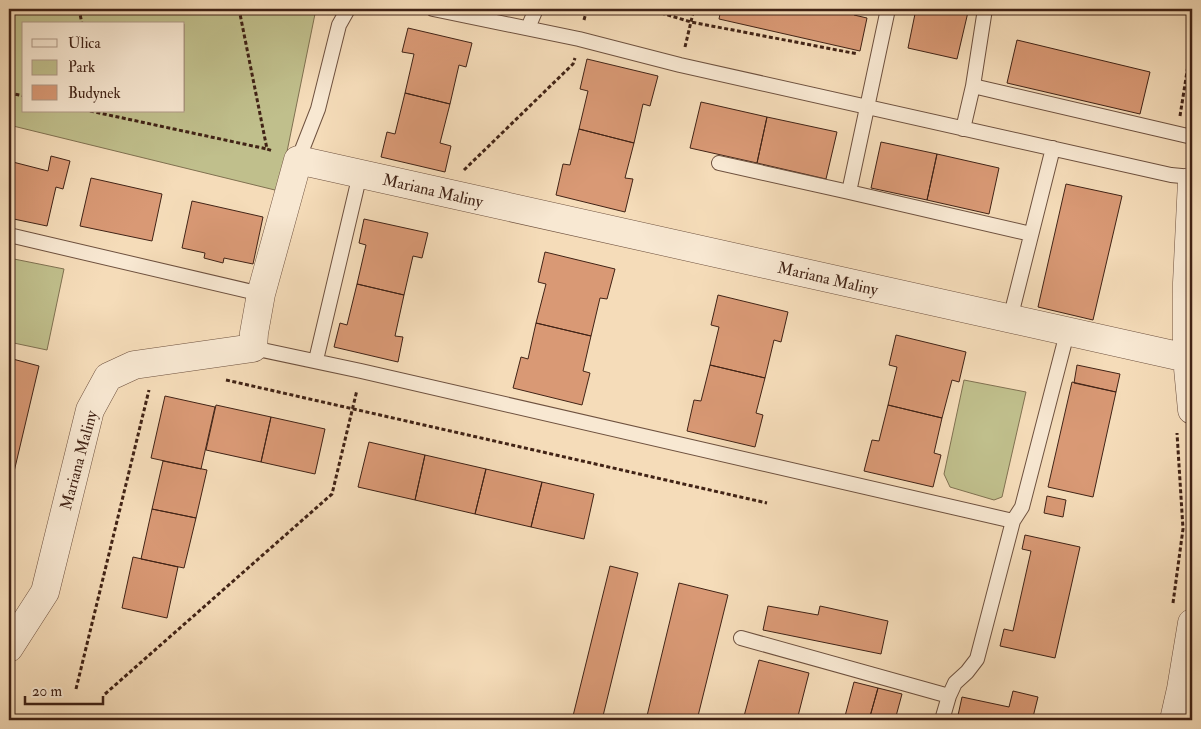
<svg xmlns="http://www.w3.org/2000/svg" width="1201" height="729" font-family="'IM FELL Double Pica',serif">
<style>
.green{fill:#c0bf8c;stroke:#807151;fill-rule:evenodd}
.building{fill:#d99975;stroke:#412316}
.lines{fill:none;stroke-linecap:round;stroke-linejoin:round}
.lane-casing{stroke:#6e513f;stroke-width:16}
.street-casing{stroke:#6e513f;stroke-width:29}
.path{stroke:#412316;stroke-width:3;stroke-dasharray:4 2.5;stroke-linecap:butt}
.lane{stroke:#f8e8d2;stroke-width:14}
.street{stroke:#f8e8d2;stroke-width:28}
.labels{text-anchor:middle;stroke-width:4.5;stroke-linejoin:round;paint-order:stroke}
.street-label{font-size:16px;fill:#412316;stroke:#f8e8d2}
</style>
<rect width="100%" height="100%" fill="#f5dcb9"/>
<filter id="stains"><feTurbulence type="fractalNoise" baseFrequency=".004" numOctaves="4"/><feColorMatrix values="0 0 0 0 .2 0 0 0 0 .09 0 0 0 0 .02 0 0 0 .5 -.17"/></filter>
<radialGradient id="worn" r=".72"><stop offset=".6" stop-color="#630" stop-opacity="0"/><stop offset="1" stop-color="#630" stop-opacity=".3"/></radialGradient>
<!-- green -->
<path class="green" d="M9 9H316L279 191 9 125ZM24 24H184V111H24Z
M9 258 64 269 47 350 9 342Z
M964 380 1026 392 1002 497 994 500 950 487 944 474Z"/>
<!-- building -->
<path class="building" d="M721 9H844L854 11V15L867 18 860 51 719 19Z
M916 9H954L968 12 957 59 908 48Z
M408 28 472 43 466 67 459 65 450 104 405 93 414 54 402 52Z
M1017 40 1150 72 1140 114 1007 83Z
M587 59 658 76 650 106 643 104 634 143 579 129 588 91 580 89Z
M405 93 450 104 440 143 451 146 445 172 381 157 387 132 395 134Z
M701 102 767 117 757 163 690 148Z
M767 117 837 132 826 179 757 163Z
M579 129 634 143 625 178 633 179 625 212 556 195 563 164 570 165Z
M881 142 937 154 927 200 871 188Z
M937 154 999 168 989 214 927 200Z
M51 156 70 161 63 189 56 187 47 226 9 218V161L48 171Z
M91 178 162 194 152 241 80 226Z
M1066 184 1122 196 1093 320 1038 307Z
M192 201 263 217 253 264 224 258 223 263 204 258 205 253 182 248Z
M364 219 428 233 422 258 413 256 404 295 357 284 366 245 359 243Z
M545 252 615 269 607 299 600 298 591 336 536 323 546 284 538 282Z
M357 284 404 295 395 336 403 337 398 362 334 347 340 323 347 325Z
M718 295 788 312 781 342 774 340 765 378 710 365 719 327 711 325Z
M536 323 591 336 583 371 590 373 582 405 513 388 521 357 528 359Z
M896 335 966 352 959 382 952 380 942 418 888 405 897 367 889 365Z
M9 358 39 366 9 493Z
M710 365 765 378 756 413 763 415 755 447 687 431 694 400 701 401Z
M1077 365 1120 374 1116 392 1074 383Z
M1072 382 1116 392 1093 497 1048 487Z
M165 396 215 407 201 469 151 458Z
M216 405 271 417 261 462 206 450Z
M888 405 942 418 934 453 941 455 933 487 864 471 872 440 879 441Z
M271 417 325 429 315 474 261 462Z
M369 442 425 455 415 500 358 487Z
M425 455 486 469 475 514 415 500Z
M163 461 207 470 196 518 152 509Z
M486 469 542 482 531 527 475 514Z
M542 482 594 494 584 539 531 527Z
M1047 496 1066 500 1063 517 1044 513Z
M152 509 196 518 184 568 141 559Z
M1025 535 1080 547 1055 658 1000 646 1004 629 1013 631 1031 551 1022 549Z
M133 557 178 567 167 618 122 608Z
M610 566 638 573 602 720H572Z
M679 583 728 595 697 720H646Z
M768 606 818 615 820 606 888 621 881 654 763 630Z
M759 660 809 673 797 720H743Z
M854 682 878 688 869 720H844Z
M878 688 902 694 895 720H869Z
M1013 691 1038 697 1033 717 1042 720H957L962 697 1009 707Z"/>
<g class="lines">
<defs>
<path id="lane" d="M433 9 579 39 680 65 1171 175 1192 177
M888 9 849 192 1031 234
M528 28 536 9
M973 86 1192 137
M963 129 973 86 985 9
M298 160 318 109 339 25 348 9
M719 163 849 192
M9 235 261 294
M1010 319 1053 148
M253 348 361 371 1013 521
M316 360 360 174
M741 638 949 696
M942 720 949 696 955 683 967 672 977 659 1013 521 1022 507 1067 333"/>
<path id="street" d="M1192 181 1187 283V358L1192 410
M9 648 45 592 90 410 108 377 134 365 253 348 254 333 261 294 298 160 1187 358
M1174 720 1181 689 1192 623"/>
</defs>
<!-- lane casing -->
<use href="#lane" class="lane-casing"/>
<!-- street casing -->
<use href="#street" class="street-casing"/>
<!-- path -->
<path class="path" d="M79 9 82 24
M239 9 267 149 273 151
M656 9 661 13 691 22 858 54
M584 20 587 9
M685 47 694 9
M9 93 24 96
M90 111 267 149
M1180 116 1192 40
M464 170 573 64 575 58
M226 380 767 503
M1173 603 1183 529 1177 433
M76 689 149 390
M105 694 332 494 357 390"/>
<!-- lane -->
<use href="#lane" class="lane"/>
<!-- street -->
<use href="#street" class="street"/>
</g>
<g class="labels">
<!-- street labels -->
<g class="street-label">
<text transform="translate(433 190) rotate(13)" y="6">Mariana Maliny</text>
<text transform="translate(828 278) rotate(13)" y="6">Mariana Maliny</text>
<text transform="translate(78 460) rotate(-75)" y="6">Mariana Maliny</text>
</g>
</g>
<!-- margin -->
<rect width="1201" height="729" fill="none" stroke="#f5dcb9" stroke-width="30"/>
<rect x="10" y="10" width="1181" height="709" fill="none" stroke="#412316" stroke-width="2.5"/>
<rect x="15" y="15" width="1171" height="699" fill="none" stroke="#412316"/>
<!-- legend -->
<rect x="22" y="22" width="162" height="90" fill="#f8e8d2" stroke="#af9987"/>
<rect x="32" y="39" width="25" height="8" fill="#f8e8d2" stroke="#af9987"/>
<text x="68" y="48" font-size="15" fill="#412316">Ulica</text>
<rect x="32" y="60" width="25" height="15" fill="#c0bf8c" stroke="#af9987"/>
<text x="68" y="72" font-size="15" fill="#412316">Park</text>
<rect x="32" y="85" width="25" height="15" fill="#d99975" stroke="#af9987"/>
<text x="68" y="98" font-size="15" fill="#412316">Budynek</text>
<!-- scale -->
<path d="M25 696v8h78v-8" fill="none" stroke="#412316" stroke-width="2.5"/>
<text x="32" y="696" font-size="15" fill="#412316" stroke="#f8e8d2" stroke-width="4" paint-order="stroke">20 m</text>
<rect width="100%" height="100%" filter="url(#stains)"/>
<rect width="100%" height="100%" fill="url(#worn)"/>
</svg>
